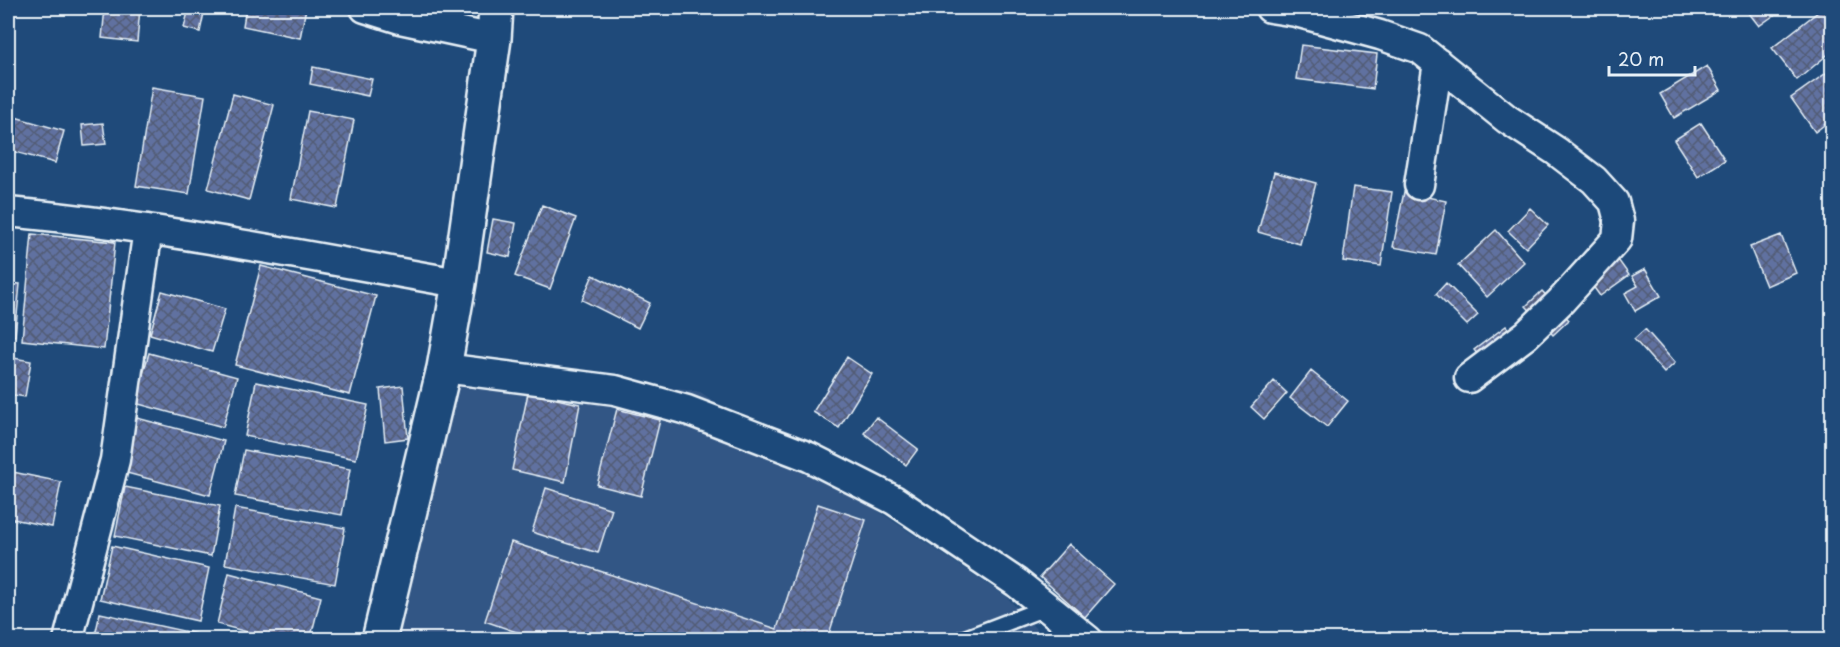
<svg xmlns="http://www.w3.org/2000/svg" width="1840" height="647" font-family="'Playpen Sans',sans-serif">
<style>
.built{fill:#325685}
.building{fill:url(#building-cross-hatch);stroke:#e8f1f8;stroke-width:1.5}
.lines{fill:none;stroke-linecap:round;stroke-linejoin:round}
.lane-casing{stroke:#e8f1f8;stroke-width:20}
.street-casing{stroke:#e8f1f8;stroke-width:33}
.secondary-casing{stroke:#e8f1f8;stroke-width:38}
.lane{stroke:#1f4a7a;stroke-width:15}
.street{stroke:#1f4a7a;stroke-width:28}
.secondary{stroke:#1f4a7a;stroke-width:33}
</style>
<defs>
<pattern id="building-cross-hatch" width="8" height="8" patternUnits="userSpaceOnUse" patternTransform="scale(1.5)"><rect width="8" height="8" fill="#6071a0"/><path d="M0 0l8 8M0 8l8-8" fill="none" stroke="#535c75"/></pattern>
</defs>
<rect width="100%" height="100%" fill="#1f4a7a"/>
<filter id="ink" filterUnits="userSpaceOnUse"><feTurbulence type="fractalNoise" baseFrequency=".0167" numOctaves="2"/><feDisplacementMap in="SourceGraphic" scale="12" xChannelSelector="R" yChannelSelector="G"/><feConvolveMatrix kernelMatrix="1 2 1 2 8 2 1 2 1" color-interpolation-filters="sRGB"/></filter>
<g filter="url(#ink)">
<!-- built -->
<path class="built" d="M449 356 700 392 1007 597 1045 639 383 640Z"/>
<!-- building -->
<path class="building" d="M105 8H140L137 42 102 38Z
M189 8H205L200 32 184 28Z
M246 8H306L300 38 243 26Z
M1745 8H1784L1759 26Z
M1823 8H1832V51L1797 80 1772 48Z
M1301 45 1377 54 1373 89 1296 79Z
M1707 66 1721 90 1674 118 1660 94Z
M313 67 372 79 368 96 310 84Z
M1832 69V119L1815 132 1791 98Z
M152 87 205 96 189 194 136 186Z
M233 94 274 105 249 200 208 189Z
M308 111 354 120 337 208 291 199Z
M8 115 64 131 55 163 8 150Z
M103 123 106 144 84 146 82 125Z
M1701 123 1725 160 1698 177 1674 140Z
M1832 137V151L1826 142Z
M1274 172 1316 183 1300 244 1258 232Z
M1353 187 1392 192 1381 266 1343 261Z
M1404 192 1446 201 1436 255 1393 247Z
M542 205 576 218 550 289 515 276Z
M1530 208 1548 225 1526 248 1508 231Z
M493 219 516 223 510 257 487 252Z
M1496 230 1524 262 1487 297 1458 265Z
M32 234 115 242 104 349 22 340Z
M1781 235 1796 273 1766 286 1750 247Z
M1616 257 1629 275 1600 296 1587 278Z
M261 266 376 296 350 395 235 365Z
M1645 269 1661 296 1635 311 1625 293 1638 286 1632 276Z
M593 275 650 303 638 328 582 300Z
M8 283 20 284 15 336 8 335Z
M1446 283 1478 315 1467 325 1436 294Z
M162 291 225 309 212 352 150 334Z
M1542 291 1569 320 1553 335 1526 306Z
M1506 326 1524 349 1493 374 1474 350Z
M1645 329 1675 363 1664 373 1634 339Z
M149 353 237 377 223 427 135 403Z
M8 357 31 361 25 397 8 394Z
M847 357 872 374 839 428 813 412Z
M1311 371 1348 401 1327 427 1290 398Z
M1274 381 1287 393 1264 419 1251 407Z
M256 382 368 405 356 459 245 436Z
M403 386 408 438 385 441 380 389Z
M528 393 580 404 565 482 512 470Z
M617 409 660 420 641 496 597 485Z
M876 417 918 449 906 465 864 433Z
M137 418 224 441 210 495 123 472Z
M244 450 350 469 342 515 235 496Z
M8 471 61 482 52 527 8 518Z
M125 487 220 506 211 556 115 536Z
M546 488 612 509 598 553 532 532Z
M818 504 866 520 827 640H539L485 621 511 542 777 629Z
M235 508 345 528 335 584 225 564Z
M1069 544 1114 584 1085 617 1040 577Z
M112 546 209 568 198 621 100 599Z
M229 573 321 597 310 640H277L217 624Z
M100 613 197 634 196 640H94Z"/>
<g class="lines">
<defs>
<path id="lane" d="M961 640 1047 607"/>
<path id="street" d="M365 8 400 19 494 39
M1270 8 1296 12 1380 35 1420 49 1507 119 1556 151 1594 180 1614 202 1619 221 1617 239 1561 301 1526 335 1469 378
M1419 185 1438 63
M8 212C159 226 309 257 459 283
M444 368 615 390 687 410 809 457 894 500 1017 583 1088 640
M68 640 115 460 148 229"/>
<path id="secondary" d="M379 640 444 368 459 283 494 39 496 8"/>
</defs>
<!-- lane casing -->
<use href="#lane" class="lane-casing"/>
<!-- street casing -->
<use href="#street" class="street-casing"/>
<!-- secondary casing -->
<use href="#secondary" class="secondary-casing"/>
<!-- lane -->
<use href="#lane" class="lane"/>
<!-- street -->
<use href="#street" class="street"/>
<!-- secondary -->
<use href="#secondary" class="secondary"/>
</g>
</g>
<!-- margin -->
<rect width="1840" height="647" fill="none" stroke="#1f4a7a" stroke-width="30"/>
<rect x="15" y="15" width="1810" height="617" fill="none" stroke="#e8f1f8" stroke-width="2" filter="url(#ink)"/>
<!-- scale -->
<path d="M1609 66v9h86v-9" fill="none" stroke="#e8f1f8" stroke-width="3"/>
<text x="1618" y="66" font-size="18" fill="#e8f1f8" stroke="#1f4a7a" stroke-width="4.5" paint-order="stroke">20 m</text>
</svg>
